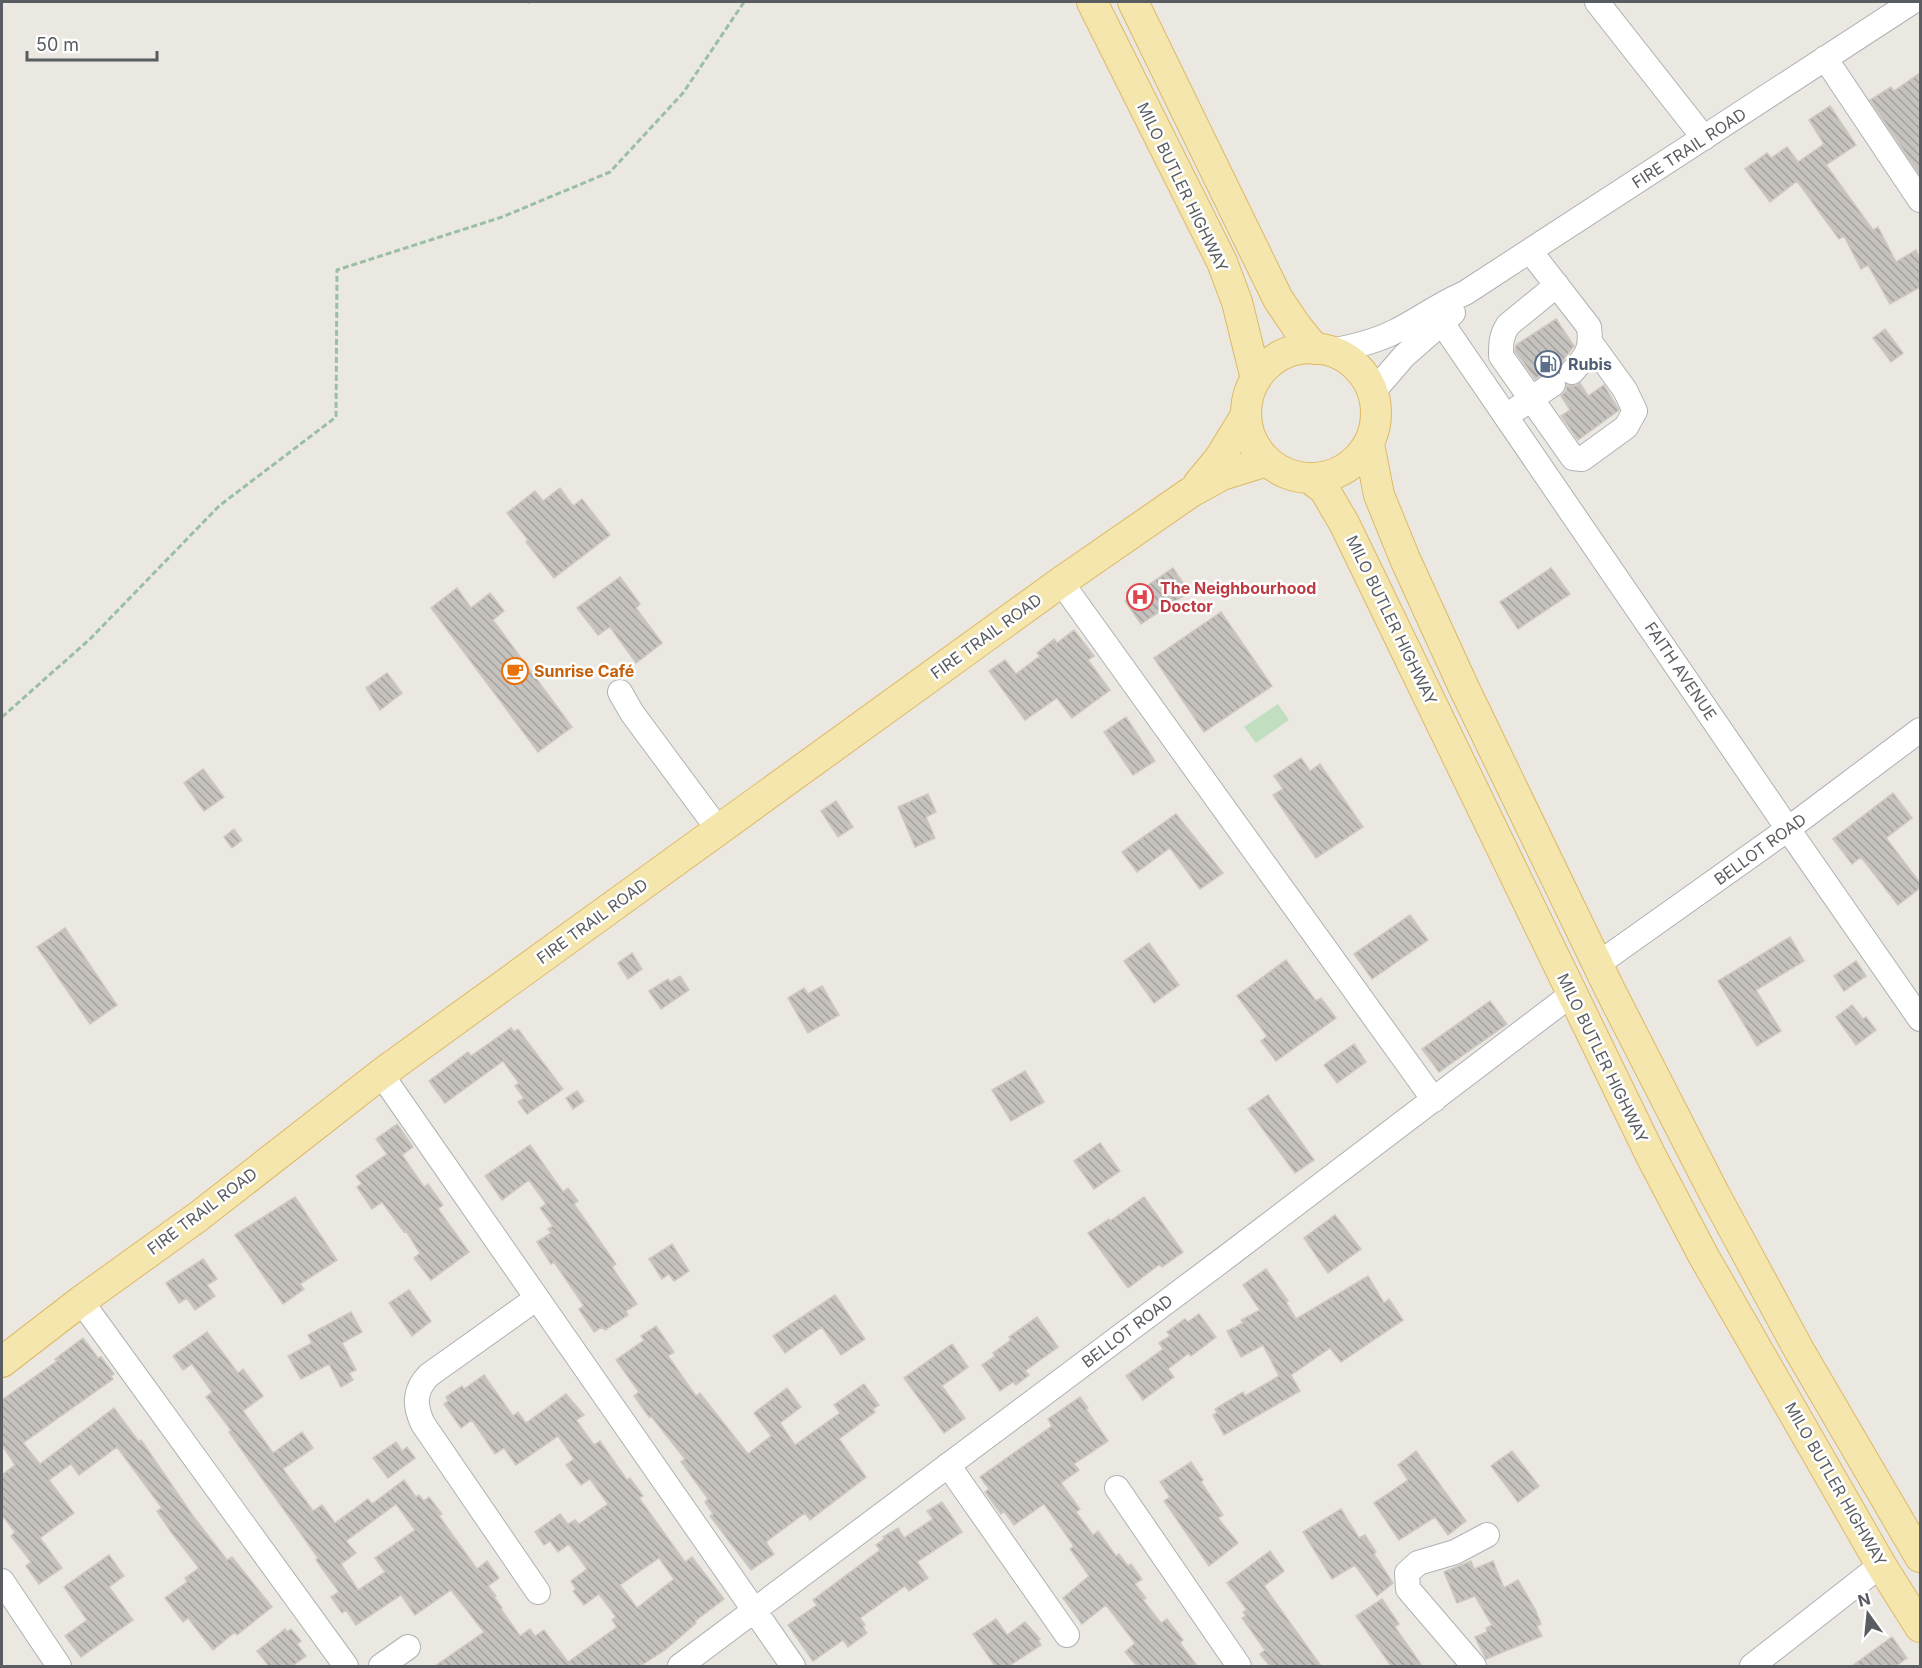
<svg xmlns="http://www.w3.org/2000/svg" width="1922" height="1668" font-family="Inter,sans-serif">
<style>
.green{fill:#c1dfc0}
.building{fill:url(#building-back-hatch);stroke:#cec9c0;stroke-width:1.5;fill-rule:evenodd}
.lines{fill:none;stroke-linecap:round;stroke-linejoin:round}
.minor-casing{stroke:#aeb1b5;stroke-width:26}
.major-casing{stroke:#dfb865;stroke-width:32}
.path{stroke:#9abfa3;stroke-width:3;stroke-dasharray:6 3;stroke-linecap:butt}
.minor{stroke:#fff;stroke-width:24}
.major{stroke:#f4e6ac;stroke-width:30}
.labels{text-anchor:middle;stroke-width:5;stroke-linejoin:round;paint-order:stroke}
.street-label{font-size:16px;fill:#595c60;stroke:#fff}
.service-label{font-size:16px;font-weight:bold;fill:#4e5e75;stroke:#fff;text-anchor:start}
.health-label{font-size:16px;font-weight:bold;fill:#be3a42;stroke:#fff;text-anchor:start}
.food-label{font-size:16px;font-weight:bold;fill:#c56008;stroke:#fff;text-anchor:start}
</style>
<defs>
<pattern id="building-back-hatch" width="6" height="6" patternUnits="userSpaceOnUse" patternTransform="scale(1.5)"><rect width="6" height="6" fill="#c6c2be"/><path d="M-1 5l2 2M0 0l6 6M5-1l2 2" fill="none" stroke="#a4a19e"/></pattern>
</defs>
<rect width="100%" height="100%" fill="#eae8e1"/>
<!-- green -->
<path class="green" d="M1278 704 1289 720 1256 743 1244 727Z"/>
<!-- building -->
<path class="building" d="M1920 73V175L1870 100 1891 87 1894 91Z
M1830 106 1856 145 1826 165 1873 230 1878 227 1896 262 1916 250 1920 259V287L1890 304 1868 265 1861 269 1844 236 1839 239 1797 181 1770 202 1745 169 1767 153 1771 158 1787 147 1798 162 1824 144 1809 120Z
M1556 319 1574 346 1561 363 1558 371 1551 370 1545 372 1535 379 1515 351 1516 345Z
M1885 329 1903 353 1891 362 1873 338Z
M1580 383 1588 396 1604 385 1619 410 1578 440 1561 416 1570 410 1561 396 1566 391 1567 385 1576 386Z
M560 488 573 506 582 499 610 535 554 578 526 542 528 540 507 513 535 491 543 501Z
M1173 568 1189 592 1141 624 1125 601Z
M1551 568 1570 594 1518 629 1500 602Z
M620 577 640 604 636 608 662 643 636 663 610 627 598 635 577 608Z
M457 588 471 608 490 593 504 611 493 620 572 727 538 752 431 608Z
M1221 612 1272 686 1204 732 1154 658Z
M1074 630 1094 656 1088 660 1110 690 1072 718 1057 698 1025 720 989 671 1005 660 1016 674 1040 656 1037 653 1054 639 1057 643Z
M387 673 402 693 380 710 366 688Z
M1126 717 1155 761 1133 775 1104 732Z
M1301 758 1310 771 1320 764 1363 827 1316 858 1273 795 1283 789 1274 776Z
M203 769 224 797 204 811 184 783Z
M1893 793 1912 818 1886 838 1920 883V888L1898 905 1861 857 1852 864 1833 839Z
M928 794 936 812 926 817 935 838 915 847 898 807Z
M836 801 853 827 838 837 821 811Z
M1176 814 1223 873 1200 889 1170 848 1137 872 1122 852Z
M234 829 242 840 232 848 224 837Z
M1410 915 1428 940 1372 979 1354 954Z
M65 928 117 1005 90 1024 37 947Z
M1790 937 1804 961 1756 990 1781 1031 1757 1046 1718 981Z
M1149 943 1179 985 1154 1003 1124 961Z
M632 953 642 969 628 979 618 963Z
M1286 960 1316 1001 1321 998 1336 1018 1276 1061 1261 1041 1267 1036 1237 996Z
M1856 961 1866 976 1844 991 1834 976Z
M680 976 689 990 661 1009 649 991 668 979 670 982Z
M822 986 839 1015 808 1033 788 998 804 988 808 994Z
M1490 1001 1507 1024 1439 1072 1422 1049Z
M1852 1005 1863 1019 1866 1017 1876 1030 1856 1045 1836 1017Z
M511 1028 514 1032 518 1029 563 1089 527 1114 518 1102 524 1098 515 1086 519 1083 503 1061 445 1103 429 1081 468 1052 471 1056Z
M1354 1044 1366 1062 1337 1083 1324 1065Z
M1025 1071 1044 1102 1011 1121 992 1090Z
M577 1091 584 1101 573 1109 566 1098Z
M1268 1095 1314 1160 1295 1173 1248 1109Z
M397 1124 413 1147 402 1155 424 1187 428 1184 443 1205 438 1209 469 1252 431 1280 414 1258 420 1253 406 1231 404 1232 382 1202 372 1209 357 1187 362 1184 356 1176 387 1154 376 1139Z
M1100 1143 1120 1171 1094 1189 1074 1161Z
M530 1145 563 1192 568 1188 578 1201 574 1204 616 1264 612 1267 637 1304 626 1311 628 1315 605 1330 602 1327 594 1332 579 1309 584 1306 554 1262 551 1264 537 1242 551 1233 548 1229 553 1226 540 1208 546 1204 529 1180 502 1200 485 1176Z
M295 1197 337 1260 300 1284 304 1289 283 1304 235 1235Z
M1144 1197 1183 1252 1162 1267 1160 1264 1128 1288 1088 1233 1109 1219 1110 1221Z
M1335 1215 1361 1249 1328 1273 1304 1238Z
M672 1244 689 1271 674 1281 669 1274 662 1279 649 1259Z
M203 1259 217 1279 207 1285 215 1296 195 1310 187 1298 179 1303 166 1283Z
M1266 1269 1288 1301 1286 1302 1296 1319 1368 1276 1384 1303 1389 1299 1403 1320 1341 1362 1330 1348 1291 1375 1300 1391 1224 1435 1213 1415 1217 1413 1215 1409 1243 1392 1245 1396 1279 1376 1263 1345 1241 1357 1227 1331 1243 1323 1241 1320 1260 1310 1243 1285Z
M409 1290 431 1321 412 1336 389 1303Z
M835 1295 865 1339 841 1355 822 1327 785 1353 773 1336Z
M351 1312 362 1332 342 1343 356 1370 349 1373 353 1380 341 1387 329 1364 301 1379 288 1356 312 1343 308 1335Z
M1199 1314 1216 1337 1191 1356 1189 1353 1168 1369 1174 1377 1143 1400 1126 1376 1163 1349 1159 1343 1170 1336 1167 1332 1185 1319 1188 1322Z
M1037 1317 1058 1347 1025 1371 1029 1375 1016 1385 1013 1382 1000 1391 982 1365 995 1356 993 1353 1011 1340 1009 1337Z
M656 1326 674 1352 668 1356 696 1396 700 1393 748 1454 771 1436 754 1413 787 1388 801 1407 780 1423 795 1445 840 1413 834 1405 864 1384 879 1405 873 1409 875 1412 839 1439 866 1477 810 1520 805 1513 767 1541V1544L774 1554 751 1570 710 1516 713 1514 705 1502 708 1499 681 1462 685 1459 651 1416 649 1417 634 1396 639 1392 616 1360 644 1340 641 1336Z
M207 1332 238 1373 243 1369 263 1396 243 1411 273 1453 302 1432 313 1448 283 1469 313 1511 322 1505 335 1523 368 1499 372 1504 404 1480 416 1497 419 1495 424 1501 429 1497 442 1514 439 1516 477 1569 487 1561 499 1578 488 1586 496 1596 494 1597 502 1608 501 1609 520 1636 530 1629 535 1636 544 1630 568 1662 617 1627 612 1620 616 1617 599 1594 584 1605 573 1591 576 1589 571 1581 587 1569 569 1544 558 1552 550 1541 544 1545 535 1532 560 1514 568 1524 575 1520 579 1524 608 1504 590 1479 581 1485 566 1465 574 1459 558 1436 516 1465 504 1448 495 1454 472 1420 461 1428 444 1404 448 1401 446 1397 462 1386 464 1389 484 1375 513 1416 518 1412 526 1423 566 1394 584 1415 576 1420 594 1445 600 1441 627 1480 630 1478 643 1496 639 1498 685 1562 692 1557 724 1599 695 1621 696 1623 665 1650 640 1666H435L484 1632 451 1590 415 1615 401 1595 356 1625 346 1610 342 1613 331 1597 339 1592 316 1560 318 1558 229 1432 231 1430 206 1397 212 1392 192 1364 183 1370 173 1356ZM396 1504 415 1530 375 1558 385 1572 358 1590 341 1564 356 1553 346 1541ZM659 1558 674 1579 637 1608 620 1585Z
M83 1338 98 1358 101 1357 114 1374 111 1376 113 1379 23 1443 40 1464 114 1408 139 1442 141 1440 193 1516 227 1560 232 1557 272 1607 237 1635 235 1632 213 1650 188 1618 183 1622 165 1598 187 1582 185 1578 199 1568 171 1532 157 1511 162 1508 117 1447 79 1475 71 1464 49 1480 74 1513 40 1538 62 1568 39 1584 26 1566 31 1562 11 1536 15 1532 2 1515V1475L15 1465 2 1445V1400L57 1361 55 1359Z
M952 1344 968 1367 942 1386 965 1418 944 1433 904 1378Z
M1080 1397 1088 1408 1086 1409 1108 1441 1074 1464 1079 1470 1061 1483 1080 1509 1076 1512 1093 1535 1098 1531 1116 1556 1119 1554 1128 1566 1131 1564 1142 1579 1135 1584 1146 1598 1143 1600 1161 1623 1167 1619 1183 1640 1180 1643 1197 1666H1137L1125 1652 1135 1643 1106 1605 1082 1624 1063 1598 1089 1576 1070 1549 1074 1546 1044 1504 1014 1525 1004 1511 1001 1514 985 1492 989 1489 980 1477 1052 1426 1048 1419Z
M396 1442 402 1451 407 1447 415 1458 388 1478 373 1458Z
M1416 1451 1466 1521 1448 1535 1435 1517 1399 1540 1374 1503 1408 1480 1398 1465Z
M1512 1451 1539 1486 1518 1502 1491 1466Z
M1191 1462 1203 1480 1201 1482 1223 1515 1218 1518 1238 1543 1209 1566 1164 1501 1170 1497 1160 1482Z
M942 1502 962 1532 917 1562 928 1578 909 1591 905 1586 860 1618 865 1625 863 1627 867 1633 848 1647 843 1640 813 1661 788 1625 817 1605 813 1600 880 1550 876 1545 884 1539 883 1537 898 1528 904 1538 933 1519 927 1511Z
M1341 1509 1359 1538 1365 1535 1376 1552 1374 1554 1393 1583 1377 1596 1355 1565 1332 1579 1303 1532Z
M1270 1551 1284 1571 1264 1586 1321 1666H1270L1260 1654 1265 1650 1242 1618 1246 1616 1243 1612 1247 1610 1227 1583Z
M109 1555 124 1576 109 1587 133 1620 81 1657 65 1636 87 1620 64 1587Z
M1471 1561 1474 1569 1493 1561 1504 1588 1518 1580 1535 1609 1541 1624 1537 1626 1542 1636 1486 1659 1475 1637 1487 1632 1486 1628 1492 1625 1475 1596 1457 1603 1444 1572Z
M1382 1599 1399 1624 1395 1627 1422 1666H1391L1356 1616Z
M996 1619 1007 1635 1025 1622 1040 1639 1038 1640 1041 1645 1009 1666H995L973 1634Z
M285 1629 287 1632 291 1629 301 1641 297 1644 306 1656 292 1666H269L257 1651Z
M1892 1637 1907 1658 1896 1666H1852Z"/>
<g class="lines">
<defs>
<path id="minor" d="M1597 2 1704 138
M1825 58 1920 200
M1530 251 1589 327C1592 349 1587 356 1572 372
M1557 285 1508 325C1501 336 1501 343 1501 356L1573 458 1582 459 1626 427 1635 411 1625 390 1591 343
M1442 323 1788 829 1920 1019
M1330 351C1353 347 1375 342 1396 331 1420 319 1441 303 1465 293L1912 2
M1373 392 1404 356 1453 313
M1518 408 1553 384
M1061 582 1434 1100
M620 692 632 713 718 829
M1598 964 1788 829 1920 730
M381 1074 793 1666
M537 1298 429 1375C414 1390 414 1405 423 1424L538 1592
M81 1301 346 1666
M948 1465 1067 1635
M1117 1488 1239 1666
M2 1581 59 1666
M381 1666 408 1647
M680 1666 1225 1258 1572 994
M1474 1666 1408 1589 1407 1573 1418 1563 1455 1552 1487 1535
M1752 1666 1881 1565"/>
<path id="major" d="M1092 2 1222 262 1237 302 1256 379
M1133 2 1278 299 1297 327 1315 349
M1246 413a65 65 0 1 1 130 0a65 65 0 1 1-130 0Z
M1369 444 1379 495 1405 559 1464 688 1610 990 1714 1193 1799 1350 1920 1557
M1309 478 1324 489 1344 523 1651 1156 1703 1255 1881 1565 1920 1627
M1199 483 1219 459 1246 415
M2 1362 81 1301 199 1216 381 1074 1061 582 1191 492 1222 475 1267 461"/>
</defs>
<!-- minor casing -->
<use href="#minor" class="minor-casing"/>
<!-- major casing -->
<use href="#major" class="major-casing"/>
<!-- path -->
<path class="path" d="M529 2 530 3
M2 717 90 639 219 506 336 417 337 270 502 217 610 172 683 93 744 2"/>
<!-- minor -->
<use href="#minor" class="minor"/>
<!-- major -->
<use href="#major" class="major"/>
</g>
<!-- icons -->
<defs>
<symbol id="fuel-ring" viewBox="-11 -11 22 22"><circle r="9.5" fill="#fff" stroke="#5c6f8a" stroke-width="1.5"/><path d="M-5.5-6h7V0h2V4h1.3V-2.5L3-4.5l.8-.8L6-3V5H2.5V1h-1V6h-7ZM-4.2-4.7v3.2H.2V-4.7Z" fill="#5c6f8a"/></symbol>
<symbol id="hospital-ring" viewBox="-11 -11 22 22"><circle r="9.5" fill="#fff" stroke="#e0444e" stroke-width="1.5"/><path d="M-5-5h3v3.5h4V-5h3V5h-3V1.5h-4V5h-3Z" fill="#e0444e"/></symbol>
<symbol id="cafe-ring" viewBox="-11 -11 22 22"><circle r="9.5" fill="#fff" stroke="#e8710a" stroke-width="1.5"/><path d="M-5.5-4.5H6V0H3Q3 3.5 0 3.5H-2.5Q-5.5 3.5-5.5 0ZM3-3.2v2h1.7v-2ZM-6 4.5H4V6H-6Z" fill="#e8710a"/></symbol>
</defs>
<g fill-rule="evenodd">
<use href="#fuel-ring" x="1533" y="349" width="30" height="30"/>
<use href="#hospital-ring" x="1125" y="582" width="30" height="30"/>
<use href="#cafe-ring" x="500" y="656" width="30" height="30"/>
</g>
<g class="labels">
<!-- street labels -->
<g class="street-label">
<text transform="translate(1689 148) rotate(-33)" y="6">FIRE TRAIL ROAD</text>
<text transform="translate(1183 187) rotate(64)" y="6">MILO BUTLER HIGHWAY</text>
<text transform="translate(1392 620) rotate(64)" y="6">MILO BUTLER HIGHWAY</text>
<text transform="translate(986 636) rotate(-36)" y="6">FIRE TRAIL ROAD</text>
<text transform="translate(1681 671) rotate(56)" y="6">FAITH AVENUE</text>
<text transform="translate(1760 849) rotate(-36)" y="6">BELLOT ROAD</text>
<text transform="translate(592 921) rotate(-36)" y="6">FIRE TRAIL ROAD</text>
<text transform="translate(1603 1058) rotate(64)" y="6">MILO BUTLER HIGHWAY</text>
<text transform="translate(202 1211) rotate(-37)" y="6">FIRE TRAIL ROAD</text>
<text transform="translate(1127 1331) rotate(-37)" y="6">BELLOT ROAD</text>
<text transform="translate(1836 1484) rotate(60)" y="6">MILO BUTLER HIGHWAY</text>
</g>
<!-- service labels -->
<g class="service-label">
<text x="1568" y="370">Rubis</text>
</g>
<!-- health labels -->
<g class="health-label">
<text x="1160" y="594">The Neighbourhood<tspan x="1160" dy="18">Doctor</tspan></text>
</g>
<!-- food labels -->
<g class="food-label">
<text x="534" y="677">Sunrise Café</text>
</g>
</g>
<!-- border -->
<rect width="1922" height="1668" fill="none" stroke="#595c60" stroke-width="6"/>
<!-- north arrow -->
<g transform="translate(1868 1614) rotate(345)" stroke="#ffffff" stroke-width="4.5" paint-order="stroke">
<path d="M0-4.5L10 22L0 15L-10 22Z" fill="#595c60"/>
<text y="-9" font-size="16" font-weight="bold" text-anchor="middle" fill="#595c60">N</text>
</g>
<!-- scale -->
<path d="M27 51v9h130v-9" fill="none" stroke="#595c60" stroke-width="3"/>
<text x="36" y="51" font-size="18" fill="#595c60" stroke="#ffffff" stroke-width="4.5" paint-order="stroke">50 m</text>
</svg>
